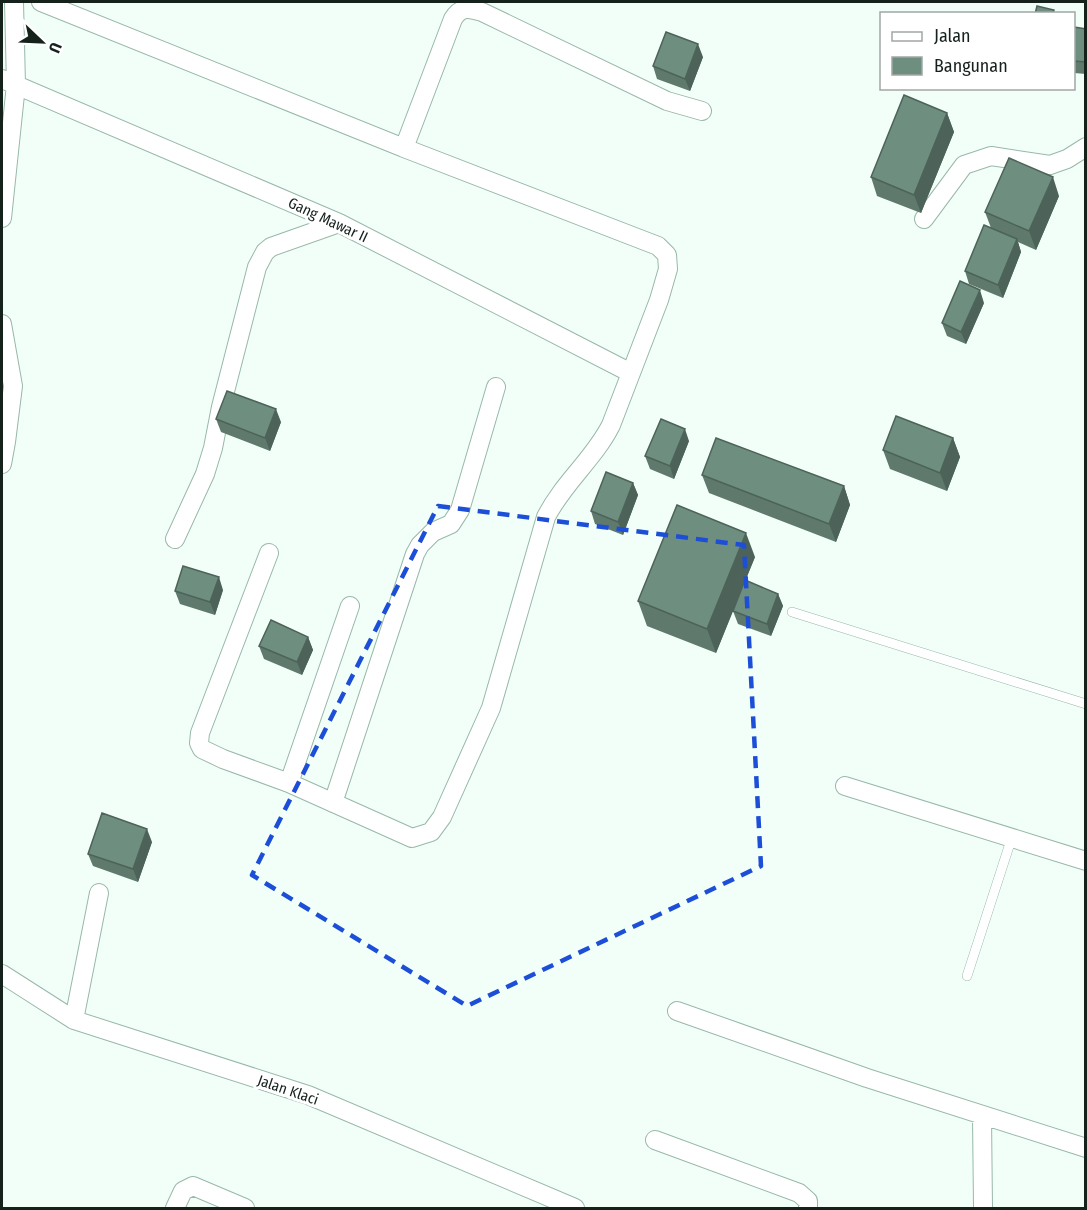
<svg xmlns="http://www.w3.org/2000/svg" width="1087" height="1210" font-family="'Fira Sans Condensed',sans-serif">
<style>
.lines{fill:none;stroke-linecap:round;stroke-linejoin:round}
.lane-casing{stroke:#98b8a9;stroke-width:10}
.street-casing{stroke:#98b8a9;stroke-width:20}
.lane{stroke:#fff;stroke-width:9}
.street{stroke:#fff;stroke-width:18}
.wall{fill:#5f7a6d}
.shaded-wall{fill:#4d6359}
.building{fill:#6e8e7f;stroke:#4d6359;stroke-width:1.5}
.marked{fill:none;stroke:#1d4ed8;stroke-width:4.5;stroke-dasharray:12 8;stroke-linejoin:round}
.labels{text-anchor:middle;stroke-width:6;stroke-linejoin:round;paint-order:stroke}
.street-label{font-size:15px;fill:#15221c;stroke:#fff}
</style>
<rect width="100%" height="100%" fill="#f1fff8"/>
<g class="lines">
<defs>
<path id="lane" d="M792 612 1086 704
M967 976 1012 837"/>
<path id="street" d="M41 2 404 148 453 19C461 6 469 8 482 12L667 101 702 111
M2 79 339 223 631 373
M2 218 16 85 14 2
M924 219 964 165 991 156 1050 165 1067 159 1086 147
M2 324 13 386 6 442 2 464
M175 539 205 474 213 448 221 407 257 267 265 252 271 247 339 223
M269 553 200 733 199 743 202 749 223 759 289 783 412 838 431 832 442 817 491 708 546 517C563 483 594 459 611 425L659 300 668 269 667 255 658 246 404 148
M289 783 350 606
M845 786 1086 861
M333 803 415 554 420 545 433 532 451 524 460 510 496 387
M2 974 74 1020 308 1095 575 1208
M677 1011 867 1078 1086 1148
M74 1020 99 893
M982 1116 983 1208
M655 1140 799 1193 808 1201V1208
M175 1208 183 1191 193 1186 245 1208"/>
</defs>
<!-- lane casing -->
<use href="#lane" class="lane-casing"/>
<!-- street casing -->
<use href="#street" class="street-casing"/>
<!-- lane -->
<use href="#lane" class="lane"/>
<!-- street -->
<use href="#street" class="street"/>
</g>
<!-- wall -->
<path class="wall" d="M1074 27 1086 29V74L1074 73Z
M703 57 690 91 657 79 653 66Z
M947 113 954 132 921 213 877 196 871 177Z
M1059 196 1036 250 1018 242 1021 252 1003 298 969 284 965 271 991 228 985 212Z
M984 303 966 344 947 336 942 323Z
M216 419 281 422 270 451 221 432Z
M953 438 960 457 947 491 890 469 883 450Z
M689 441 674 479 650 469 645 456Z
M702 475 844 486 850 505 836 542 709 493Z
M633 483 638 495 623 535 595 524 591 511Z
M755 557 745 581 778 594 783 606 771 636 738 624 733 611 740 593 716 653 647 626 638 601Z
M223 590 215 615 180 604 175 591Z
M308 637 313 650 302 675 264 659 259 646Z
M152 842 138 882 93 866 88 854Z"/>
<!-- shaded-wall -->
<path class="shaded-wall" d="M698 44 703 57 690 91 685 79Z
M947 113 954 132 921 213 914 195Z
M1053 177 1059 196 1036 250 1029 231Z
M1017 239 1021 252 1003 298 998 285Z
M980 290 984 303 966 344 961 332Z
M276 409 281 422 270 451 265 438Z
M685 429 689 441 674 479 670 466Z
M953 438 960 457 947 491 940 473Z
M633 483 638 495 623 535 618 522Z
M844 486 850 505 836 542 829 524Z
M746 533 755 557 716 653 707 629Z
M219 577 223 590 215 615 210 602Z
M778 594 783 606 771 636 767 624Z
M308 637 313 650 302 675 297 662Z
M147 829 152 842 138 882 133 869Z"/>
<!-- building -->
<path class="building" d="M1037 6 1054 10 1053 14H1035Z
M1074 27 1086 29V62L1074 61Z
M666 32 698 44 685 79 653 66Z
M904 95 947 113 914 195 871 177Z
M1009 158 1053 177 1029 231 985 212Z
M984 225 1017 239 998 285 965 271Z
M960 281 980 290 961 332 942 323Z
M227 391 276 409 265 438 216 419Z
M896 416 953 438 940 473 883 450Z
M661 419 685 429 670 466 645 456Z
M716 438 844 486 829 524 702 475Z
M606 472 633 483 618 522 591 511Z
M677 505 746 533 707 629 638 601Z
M183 566 219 577 210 602 175 591Z
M745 580 778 594 767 624 733 611Z
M271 620 308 637 297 662 259 646Z
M102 813 147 829 133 869 88 854Z"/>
<!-- marked area -->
<path class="marked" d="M438 506 744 545 761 866 467 1006 252 875Z"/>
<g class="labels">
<!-- street labels -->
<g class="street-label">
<text transform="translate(328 220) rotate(25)" y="5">Gang Mawar II</text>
<text transform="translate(288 1090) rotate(19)" y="5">Jalan Klaci</text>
</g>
</g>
<!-- border -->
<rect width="1087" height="1210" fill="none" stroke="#15221c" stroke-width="6"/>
<!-- legend -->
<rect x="880" y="12" width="195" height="78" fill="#ffffff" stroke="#a1a7a4" stroke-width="1.5"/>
<rect x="892" y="32" width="30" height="9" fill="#ffffff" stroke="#a1a7a4" stroke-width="1.5"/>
<text x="934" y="42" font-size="18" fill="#15221c">Jalan</text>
<rect x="892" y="57" width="30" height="18" fill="#6e8e7f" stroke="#a1a7a4" stroke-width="1.5"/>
<text x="934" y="72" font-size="18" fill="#15221c">Bangunan</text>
<!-- north arrow -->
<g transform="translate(42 42) rotate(113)" stroke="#ffffff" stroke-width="4.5" paint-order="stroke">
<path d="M0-4.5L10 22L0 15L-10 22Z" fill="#15221c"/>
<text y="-9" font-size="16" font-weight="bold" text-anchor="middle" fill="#15221c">U</text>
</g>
</svg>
